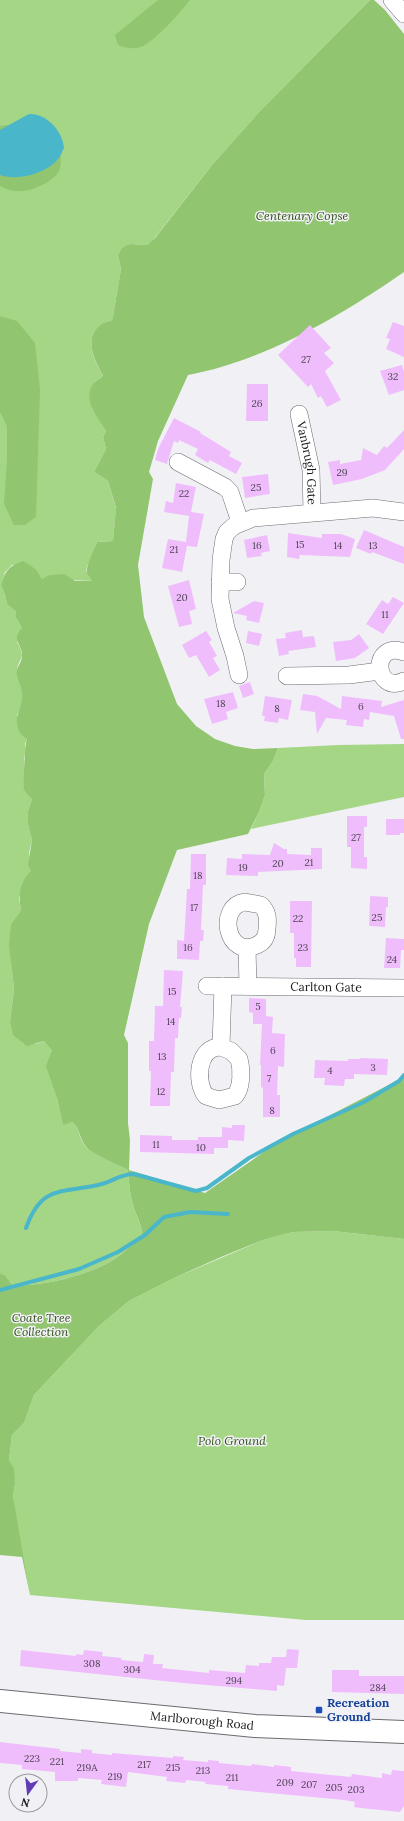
<svg xmlns="http://www.w3.org/2000/svg" width="404" height="1821" font-family="Lora,serif">
<style>
.green{fill:#a4d685}
.forest{fill:#92c570}
.water{fill:#4ab6ca}
.lines{fill:none;stroke-linecap:round;stroke-linejoin:round}
.stream{stroke:#4ab6ca;stroke-width:4}
.building{fill:#efbdfc}
.minor-casing{stroke:#6c6b6f;stroke-width:18}
.major-casing{stroke:#6c6b6f;stroke-width:24}
.minor{stroke:#fff;stroke-width:17}
.major{stroke:#fff;stroke-width:22}
.transit-dot{fill:#1a4fb4;stroke:#f1f1f5;stroke-width:1.5}
.labels{text-anchor:middle;stroke-width:3;stroke-linejoin:round;paint-order:stroke}
.number-label{font-size:10px;fill:#504354}
.park-label{font-size:12px;font-style:italic;fill:#2f5015;stroke:#f1f1f5}
.street-label{font-size:12px;fill:#1b1a1c;stroke:#f1f1f5}
.transit-label{font-size:12px;font-weight:bold;fill:#164399;stroke:#f1f1f5;text-anchor:start}
</style>
<rect width="100%" height="100%" fill="#f1f1f5"/>
<!-- green -->
<path class="green" d="M0 0H370L259 112 212 165 153 240 147 245 130 244 118 256 121 269 113 316 112 320C108 322 103 322 100 325 84 338 94 362 103 375L94 383C88 413 93 407 106 431L103 437 106 449 94 472 108 481 116 509 113 541 97 542 91 559 87 566 86 571 93 581 42 579 37 570 12 565 5 572 1 585 5 595 7 604 17 611 16 618 22 628 17 642C28 660 17 657 17 673 17 679 21 683 22 688 24 697 21 707 17 715L27 739 25 744 26 750 24 758 25 777 32 799 28 811V825L32 840 29 853 31 872 19 898 21 910 17 916 11 961 14 989 10 1021 36 1044 44 1041 52 1051 57 1098 63 1124 72 1122C80 1128 79 1142 88 1149 97 1156 118 1164 128 1170 129 1184 130 1197 135 1211 138 1220 142 1226 142 1235 131 1246 120 1257 106 1264 78 1278 44 1285 13 1286L5 1275 0 1273Z
M404 744V797L251 829 259 812 265 795 264 774 273 761 278 748 338 745Z
M333 1231 404 1239V1620H306L30 1595 17 1525 13 1496 15 1484 9 1460 12 1435 24 1423 34 1395 99 1326 129 1301 174 1278 263 1240 293 1232Z"/>
<!-- forest -->
<path class="forest" d="M158 0H190C180 13 157 39 143 46 135 50 125 48 118 45L115 35Z
M370 0H374L385 10 404 34V272C341 316 264 361 188 375L158 441 149 472 153 479 138 565 144 617 177 704 196 726 215 739 235 746 253 749 278 748 273 761 264 774 265 795 259 812 248 834 177 850 149 924 124 1035 128 1043V1123L130 1140 129 1170 205 1193 268 1149 311 1125 404 1077V1239L333 1231 293 1232 263 1240 221 1257 174 1278 129 1301 99 1326 34 1395 24 1423 12 1435 9 1460 14 1469 15 1484 13 1496 30 1595 22 1557 0 1555V1273L5 1275 13 1286C44 1285 78 1278 106 1264 120 1257 131 1246 142 1235 142 1226 138 1219 135 1211 130 1197 129 1184 128 1170 117 1164 98 1157 88 1149 80 1142 80 1128 72 1122L63 1125 57 1098 46 1066 52 1051 44 1041 27 1046 13 1035 10 1021 14 989 9 945 11 925 21 910C18 896 20 881 31 871L28 865 32 840 28 825V811L32 799C30 797 25 792 24 789 23 785 25 742 27 739 21 735 18 731 17 724 16 714 22 706 22 697 23 688 19 684 17 676 15 668 22 663 22 656 23 643 10 642 22 628L16 618V611L7 604 5 595 1 585C5 571 9 566 23 561L37 570 42 579 50 575 64 574 75 581H92C91 578 88 575 87 573 85 568 95 548 97 542L113 541 116 508 108 481 94 472 106 449 103 437 106 431C98 417 82 401 93 384 95 381 101 378 103 375 94 361 84 338 100 325 103 322 108 322 112 320L113 316 121 269 118 256 122 248 130 244 147 245 155 238 212 165 259 112Z
M36 121 60 145C60 153 62 163 59 171 53 183 28 193 15 191 10 191 5 188 0 186V126Z
M0 316 17 321 35 343 40 390 36 517 25 525H14L4 504 7 459V426L0 412Z"/>
<!-- water -->
<path class="water" d="M29 114C46 113 63 131 64 148 62 151 61 156 58 159 46 174 17 181 0 175V130Z"/>
<g class="lines">
<!-- stream -->
<path class="stream" d="M26 1228C42 1183 63 1194 102 1184 113 1181 121 1174 134 1174L196 1191 207 1188 249 1158 293 1134 364 1102 399 1081 404 1075
M0 1290 79 1269 118 1252 145 1235 164 1217 190 1212 228 1214"/>
</g>
<!-- building -->
<path class="building" d="M393 322 404 326V357L386 349 390 339 386 338Z
M310 325 331 348 324 353 334 363 325 371 341 400 327 407 321 396 318 398 311 384 308 387 278 355Z
M402 365 404 372V390L389 395 380 371Z
M247 384H268V421H246Z
M174 418 201 432 200 433 231 452 229 456 242 463 236 474 210 460 208 463 195 455 198 449 179 440 178 443 174 441 167 464 155 460 158 449Z
M404 430V449L385 470 362 479 333 485 328 462 340 460V464L361 460 363 448 377 455 384 446 387 448Z
M268 474 270 494 245 498 242 477Z
M176 483 196 487 191 512 204 514 197 547 187 546 182 572 162 568 168 539 186 542 189 516 164 512 166 501 173 503Z
M364 530 404 547V564L372 552 371 554 356 548Z
M288 533 322 538V534H341L355 539 350 557 300 555 299 559 287 557Z
M267 535 270 551 261 553 262 556 247 558 244 540Z
M189 580 196 609 189 611 192 624 179 627 168 586Z
M393 597 404 603 383 634 366 624 382 600 388 604Z
M254 601 264 603 259 623 246 620 247 616 233 613Z
M302 630 303 637 314 636 316 647 288 651 289 654 279 656 276 639 286 638 285 633Z
M206 631 212 640 209 642 217 656 213 658 220 670 209 677 196 655 189 658 182 645Z
M248 631 262 634 259 646 246 643Z
M359 634 369 648 355 658 336 661 333 642 351 640Z
M250 682 254 694 243 698 239 686Z
M233 692 238 708 226 712 228 719 212 724 204 699Z
M303 694 317 696 341 709 342 696 382 701 381 707 404 700V739H401L394 716 370 712 369 720 364 719 363 727 346 725 347 720 326 718 317 734 315 712 300 710Z
M265 696 292 700 288 720 279 718 278 723 264 721 265 716H262Z
M347 816H367V827H364V857H367V869L351 868V847H347Z
M386 819H404V833H400V835H386Z
M274 843 284 849H287V854L311 855V848H322V869L258 872V876L226 875 227 858 242 859V854L270 855Z
M191 854H206V885H203L201 930H204L203 941H200L199 960 177 959V940L184 941 187 889H190Z
M370 896 388 897V907H386L385 927 369 926Z
M290 901H312L311 967H296V958H294V933H290Z
M386 938 404 939V950H401L400 968H384Z
M164 970 183 971 180 1007H182L181 1018H179L178 1038H175L174 1072H171L170 1106H150L151 1071H149V1041H154L155 1006H163Z
M249 998 266 999V1016L273 1017 272 1033 285 1034 284 1067 278 1066 277 1095H280V1117H263V1088L261 1087V1065H260L262 1024H253V1013L249 1012Z
M360 1058 388 1059 387 1075 354 1074V1079H345L344 1086 324 1085 325 1078H314L315 1060 348 1061V1059H359Z
M232 1125H245L244 1141 228 1140V1148H214V1154L140 1152V1135L172 1136V1140H198V1137H222V1127L232 1128Z
M287 1649 299 1650 297 1668H286L284 1686 277 1685V1691L183 1683 20 1666 21 1650 76 1656V1654L83 1655 84 1650 103 1652 102 1656 122 1658 121 1660 143 1662 144 1654 154 1655 153 1664H163L162 1668 209 1673V1670L245 1673 246 1665 259 1666V1663H271L272 1657H286Z
M332 1670H359V1676H404V1694L332 1692Z
M0 1742 60 1749V1751L81 1753V1749L92 1750V1753L112 1755V1753L173 1758V1756L184 1757 183 1760 208 1762V1760L219 1761V1763L251 1766 252 1764 274 1767V1765L291 1767V1771L351 1777 352 1774 382 1778V1773L391 1775 392 1770 404 1771V1806L400 1812 361 1808 354 1807 355 1802 344 1800 228 1789V1786L205 1784 206 1782 186 1780 185 1783 166 1781 167 1777 128 1772 126 1787 101 1784 102 1780 78 1778V1781H55V1772L22 1769V1765L0 1763Z"/>
<g class="lines">
<defs>
<g id="minor">
<path d="M392 0 404 14"/>
<path id="s1" d="M299 414 311 470 312 512"/>
<path d="M178 462 225 487 230 492 240 522"/>
<path d="M220 582H237"/>
<path d="M404 652C370 640 374 695 404 681"/>
<path d="M239 675 235 656 226 628 220 599 221 560 224 539 227 532 234 526 253 518 373 508 404 512"/>
<path d="M287 676 349 675 380 671"/>
<path d="M245 902 261 905C268 912 268 919 267 928 267 936 264 942 257 945 227 960 216 906 245 902Z"/>
<path d="M247 948 248 986"/>
<path id="s2" d="M207 986 404 988"/>
<path d="M221 1047 231 1051 239 1059C242 1070 242 1087 235 1096L219 1100 206 1096C195 1083 197 1046 221 1047Z"/>
<path d="M221 1047 223 986"/>
</g>
<g id="major">
<path id="s3" d="M0 1701 255 1726 404 1732"/>
</g>
</defs>
<!-- minor casing -->
<use href="#minor" class="minor-casing"/>
<!-- major casing -->
<use href="#major" class="major-casing"/>
<!-- minor -->
<use href="#minor" class="minor"/>
<!-- major -->
<use href="#major" class="major"/>
</g>
<!-- markers -->
<rect class="transit-dot" x="315" y="1706" width="8" height="8" rx="2"/>
<g class="labels">
<!-- number labels -->
<g class="number-label">
<text x="306" y="363">27</text>
<text x="393" y="380">32</text>
<text x="257" y="407">26</text>
<text x="342" y="476">29</text>
<text x="256" y="491">25</text>
<text x="184" y="497">22</text>
<text x="300" y="548">15</text>
<text x="257" y="549">16</text>
<text x="338" y="549">14</text>
<text x="373" y="549">13</text>
<text x="174" y="553">21</text>
<text x="182" y="601">20</text>
<text x="385" y="618">11</text>
<text x="221" y="707">18</text>
<text x="361" y="710">6</text>
<text x="277" y="712">8</text>
<text x="356" y="841">27</text>
<text x="309" y="866">21</text>
<text x="278" y="867">20</text>
<text x="243" y="871">19</text>
<text x="198" y="879">18</text>
<text x="194" y="911">17</text>
<text x="377" y="921">25</text>
<text x="298" y="922">22</text>
<text x="188" y="951">16</text>
<text x="303" y="951">23</text>
<text x="392" y="963">24</text>
<text x="172" y="995">15</text>
<text x="258" y="1010">5</text>
<text x="171" y="1025">14</text>
<text x="273" y="1054">6</text>
<text x="162" y="1060">13</text>
<text x="373" y="1071">3</text>
<text x="330" y="1074">4</text>
<text x="269" y="1082">7</text>
<text x="161" y="1095">12</text>
<text x="272" y="1114">8</text>
<text x="156" y="1148">11</text>
<text x="201" y="1151">10</text>
<text x="92" y="1667">308</text>
<text x="132" y="1673">304</text>
<text x="234" y="1684">294</text>
<text x="378" y="1691">284</text>
<text x="32" y="1762">223</text>
<text x="57" y="1765">221</text>
<text x="144" y="1768">217</text>
<text x="87" y="1771">219A</text>
<text x="173" y="1771">215</text>
<text x="203" y="1774">213</text>
<text x="115" y="1780">219</text>
<text x="232" y="1781">211</text>
<text x="285" y="1786">209</text>
<text x="309" y="1788">207</text>
<text x="334" y="1791">205</text>
<text x="356" y="1793">203</text>
</g>
<!-- park labels -->
<g class="park-label">
<text x="302" y="220">Centenary Copse</text>
<text x="41" y="1322">Coate Tree<tspan x="41" dy="14">Collection</tspan></text>
<text x="232" y="1445">Polo Ground</text>
</g>
<!-- street labels -->
<g class="street-label">
<text dy="4" stroke="none"><textPath href="#s1" startOffset="50">Vanbrugh Gate</textPath></text>
<text dy="4" stroke="none"><textPath href="#s2" startOffset="119">Carlton Gate</textPath></text>
<text dy="4" stroke="none"><textPath href="#s3" startOffset="203">Marlborough Road</textPath></text>
</g>
<!-- transit labels -->
<g class="transit-label">
<text x="327" y="1707">Recreation<tspan x="327" dy="14">Ground</tspan></text>
</g>
</g>
<!-- north arrow -->
<g transform="translate(28 1793) rotate(195)"><circle r="19" fill="#f1f1f5" stroke="#9b9b9e"/>
<path d="M0-3L7 15L0 10L-7 15Z" fill="#623cb5"/>
<text y="-6" font-size="11" font-weight="bold" text-anchor="middle" fill="#1b1a1c">N</text>
</g>
</svg>
